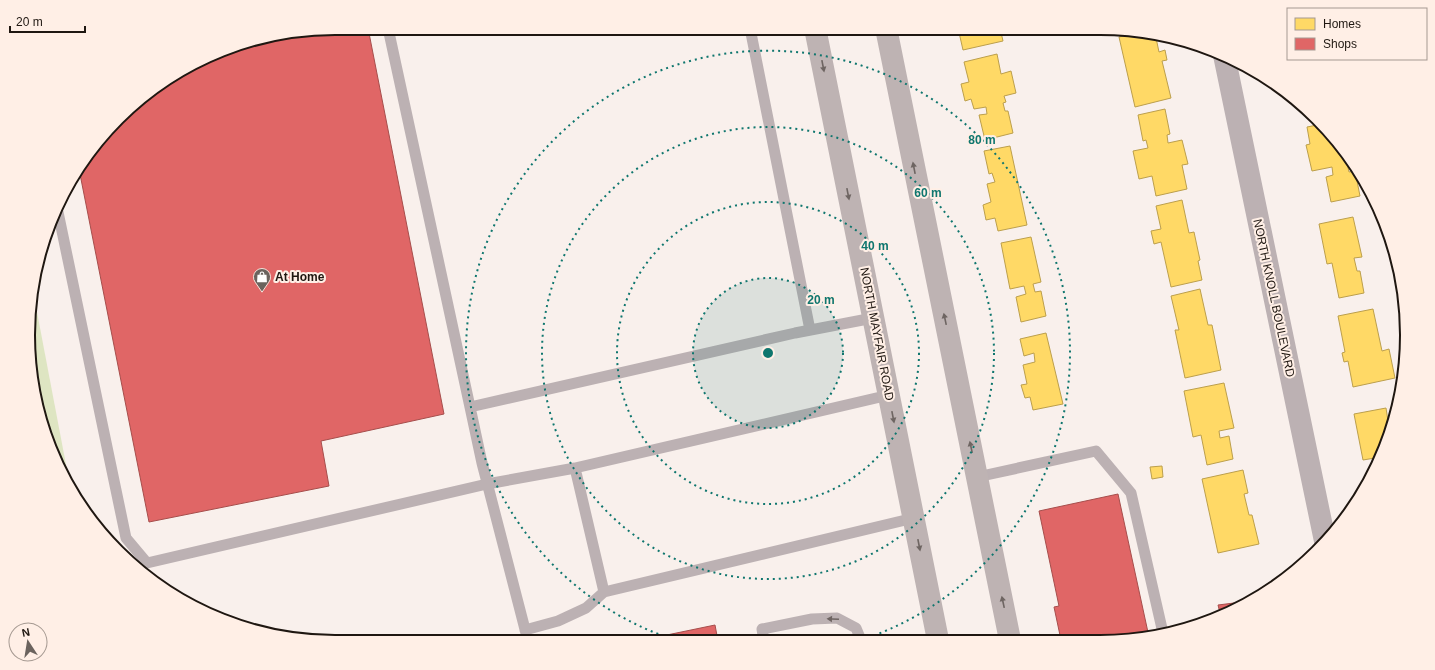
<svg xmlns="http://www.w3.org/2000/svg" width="1435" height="670" font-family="Arial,sans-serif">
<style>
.green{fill:#dee5c2}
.homes{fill:#ffd966;stroke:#bc9f4c}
.shops{fill:#e06666;stroke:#a64e4c}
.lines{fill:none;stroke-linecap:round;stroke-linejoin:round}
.lane{stroke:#bcb1b3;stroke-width:11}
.street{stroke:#bcb1b3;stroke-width:22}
.primary{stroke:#beb3b3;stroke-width:22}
.oneway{fill:#6e6562}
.oneway2{fill:#6e6462}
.ring{fill:none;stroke:#0f766e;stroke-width:2;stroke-dasharray:2 4}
.labels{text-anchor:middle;stroke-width:4;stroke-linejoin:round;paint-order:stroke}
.poi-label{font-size:12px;font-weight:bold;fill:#1f1711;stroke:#ffefe6;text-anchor:start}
.street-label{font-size:12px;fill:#1f1711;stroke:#ffefe6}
.rim{fill:none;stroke:#1f1711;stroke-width:2}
.centre{fill:#0f766e;stroke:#ffefe6;stroke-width:2}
.ring-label{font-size:12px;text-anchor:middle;font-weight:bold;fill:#0f766e;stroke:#ffefe6;stroke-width:4;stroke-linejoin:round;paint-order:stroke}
</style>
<rect width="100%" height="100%" fill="#f9f0ec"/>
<!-- green -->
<path class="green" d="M33 291 71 491 44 434 31 375Z"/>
<!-- homes -->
<path class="homes" d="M958 28H1000L1003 41 963 50Z
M1140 32 1155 33 1159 52 1165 50 1167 60 1162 61 1171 98 1135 107 1119 37Z
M997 54 1001 74 1011 71 1016 93 1004 96 1006 102 1003 103 1005 111H1008L1013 133 985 140 979 115 987 114 986 107 974 109 971 99 965 101 961 84 969 82 964 62Z
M1165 109 1170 134 1167 135 1168 143 1182 140 1188 164 1182 165 1187 189 1156 196 1152 176 1139 179 1133 151 1148 148 1146 140 1143 141 1138 115Z
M1322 124 1350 158 1351 163H1347L1349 172 1355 171 1360 196 1331 202 1326 177 1333 175 1332 167 1312 171 1306 145 1310 144 1307 127Z
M1010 146 1027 225 998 231 995 218 986 220 983 205 991 202 987 184 995 182 992 173 989 174 984 151Z
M1182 200 1189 233 1194 232 1200 260 1198 261 1202 280 1171 287 1161 242 1154 244 1151 231 1161 229 1156 206Z
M1353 217 1362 257 1354 258 1357 271H1360L1364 293 1339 298 1332 263 1327 264 1319 224Z
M1031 237 1041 282 1033 284 1035 292 1041 291 1046 316 1021 322 1016 297 1026 294 1024 286 1010 289 1001 243Z
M1200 289 1208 325H1212L1221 370 1185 378 1175 330H1179L1171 296Z
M1373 309 1382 351 1389 349 1395 378 1353 387 1348 361 1344 362 1342 353 1345 352 1338 316Z
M1046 333 1063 404 1033 410 1030 397 1025 398 1021 385 1027 384 1023 365 1035 362 1034 353 1024 356 1020 339Z
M1224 383 1234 428 1219 431 1220 438 1229 436 1233 459 1207 465 1201 435 1193 437 1184 391Z
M1386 408 1388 421 1393 420 1384 452 1381 457 1363 460 1354 414Z
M1162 466 1163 477 1152 479 1150 467Z
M1243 470 1248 493 1244 494 1249 515H1252L1259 544 1218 553 1202 479Z"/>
<!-- shops -->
<path class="shops" d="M335 28H368L444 414 321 441 329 486 149 522 79 169 133 104 182 69 236 44Z
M1118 494 1149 637 1140 639 1061 640 1054 607 1059 606 1039 511Z
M1234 603 1235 609 1221 617 1218 605Z
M715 625 718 641H638Z"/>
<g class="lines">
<!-- lane -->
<path class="lane" d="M388 28 470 407
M750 28 810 330
M58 212 126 538 147 563 487 484 575 468 889 395
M575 468 604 592
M977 477 1096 451 1131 493 1163 633
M525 630 558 621 586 608 604 592 914 518
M528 641 482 463 470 407 795 333 873 318
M764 641 762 629 812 619 837 618 856 628 861 640"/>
<!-- street -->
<path class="street" d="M1224 55 1325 541"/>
<!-- primary -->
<path class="primary" d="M815 28 938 640
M886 28 1010 640"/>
</g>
<!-- one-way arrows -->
<defs><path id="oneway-solid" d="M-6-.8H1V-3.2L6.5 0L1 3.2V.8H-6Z"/></defs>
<g class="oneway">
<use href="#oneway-solid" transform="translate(823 66) rotate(79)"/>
<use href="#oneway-solid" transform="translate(914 168) rotate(-101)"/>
<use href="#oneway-solid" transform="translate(848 194) rotate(79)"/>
<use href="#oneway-solid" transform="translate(945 319) rotate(-102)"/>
<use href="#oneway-solid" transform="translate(893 417) rotate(79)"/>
<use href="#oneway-solid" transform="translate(971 447) rotate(-102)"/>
<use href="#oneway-solid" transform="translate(919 545) rotate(79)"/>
<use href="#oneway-solid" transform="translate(1003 602) rotate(-102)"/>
</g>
<use class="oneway2" href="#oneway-solid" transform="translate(833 619) rotate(-177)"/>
<!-- distance rings -->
<circle cx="768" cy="353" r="75" fill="#0f766e" fill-opacity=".12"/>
<g class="ring">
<circle cx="768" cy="353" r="75"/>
<circle cx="768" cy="353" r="151"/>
<circle cx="768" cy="353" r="226"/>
<path d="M675 640A302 302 0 1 1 861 640"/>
</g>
<!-- icons -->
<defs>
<symbol id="shop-pin" viewBox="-11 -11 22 30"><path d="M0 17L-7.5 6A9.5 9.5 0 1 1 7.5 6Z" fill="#6b635e" stroke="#ffefe6"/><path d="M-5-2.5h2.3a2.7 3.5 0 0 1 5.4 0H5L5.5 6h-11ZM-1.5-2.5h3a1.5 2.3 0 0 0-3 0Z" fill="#fff"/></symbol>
</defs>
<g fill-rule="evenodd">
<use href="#shop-pin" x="252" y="267" width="20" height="27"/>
</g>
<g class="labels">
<!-- poi labels -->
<g class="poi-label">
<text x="275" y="281">At Home</text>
</g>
<!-- street labels -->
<g class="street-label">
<text transform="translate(1274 298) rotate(78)" y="4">NORTH KNOLL BOULEVARD</text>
<text transform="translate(877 334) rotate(79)" y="4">NORTH MAYFAIR ROAD</text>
</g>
</g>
<!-- crop -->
<path d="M0 0H1435V670H0ZM335 35H1100A300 300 0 0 1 1400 335V335A300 300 0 0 1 1100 635H335A300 300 0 0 1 35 335V335A300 300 0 0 1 335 35Z" fill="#ffefe6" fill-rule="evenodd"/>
<path class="rim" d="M335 35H1100A300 300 0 0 1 1400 335V335A300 300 0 0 1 1100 635H335A300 300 0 0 1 35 335V335A300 300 0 0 1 335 35Z"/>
<circle cx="768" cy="353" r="6" class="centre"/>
<g class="ring-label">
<text x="982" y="144">80 m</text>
<text x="928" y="197">60 m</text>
<text x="875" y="250">40 m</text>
<text x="821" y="304">20 m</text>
</g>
<!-- legend -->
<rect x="1287" y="8" width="140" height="52" fill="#ffefe6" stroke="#a59991"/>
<rect x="1295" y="18" width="20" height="12" fill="#ffd966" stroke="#a59991"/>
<text x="1323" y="28" font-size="12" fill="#1f1711">Homes</text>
<rect x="1295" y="38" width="20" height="12" fill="#e06666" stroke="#a59991"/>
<text x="1323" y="48" font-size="12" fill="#1f1711">Shops</text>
<!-- north arrow -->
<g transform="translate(28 642) rotate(348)"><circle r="19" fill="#ffefe6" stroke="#a59991"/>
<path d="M0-3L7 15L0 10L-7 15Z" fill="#6b635e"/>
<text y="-6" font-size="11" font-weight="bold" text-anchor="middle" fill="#1f1711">N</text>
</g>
<!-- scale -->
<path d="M10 26v6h75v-6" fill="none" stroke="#1f1711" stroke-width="2"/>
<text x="16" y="26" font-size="12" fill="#1f1711" stroke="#ffefe6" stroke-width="3" paint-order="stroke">20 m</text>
</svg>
